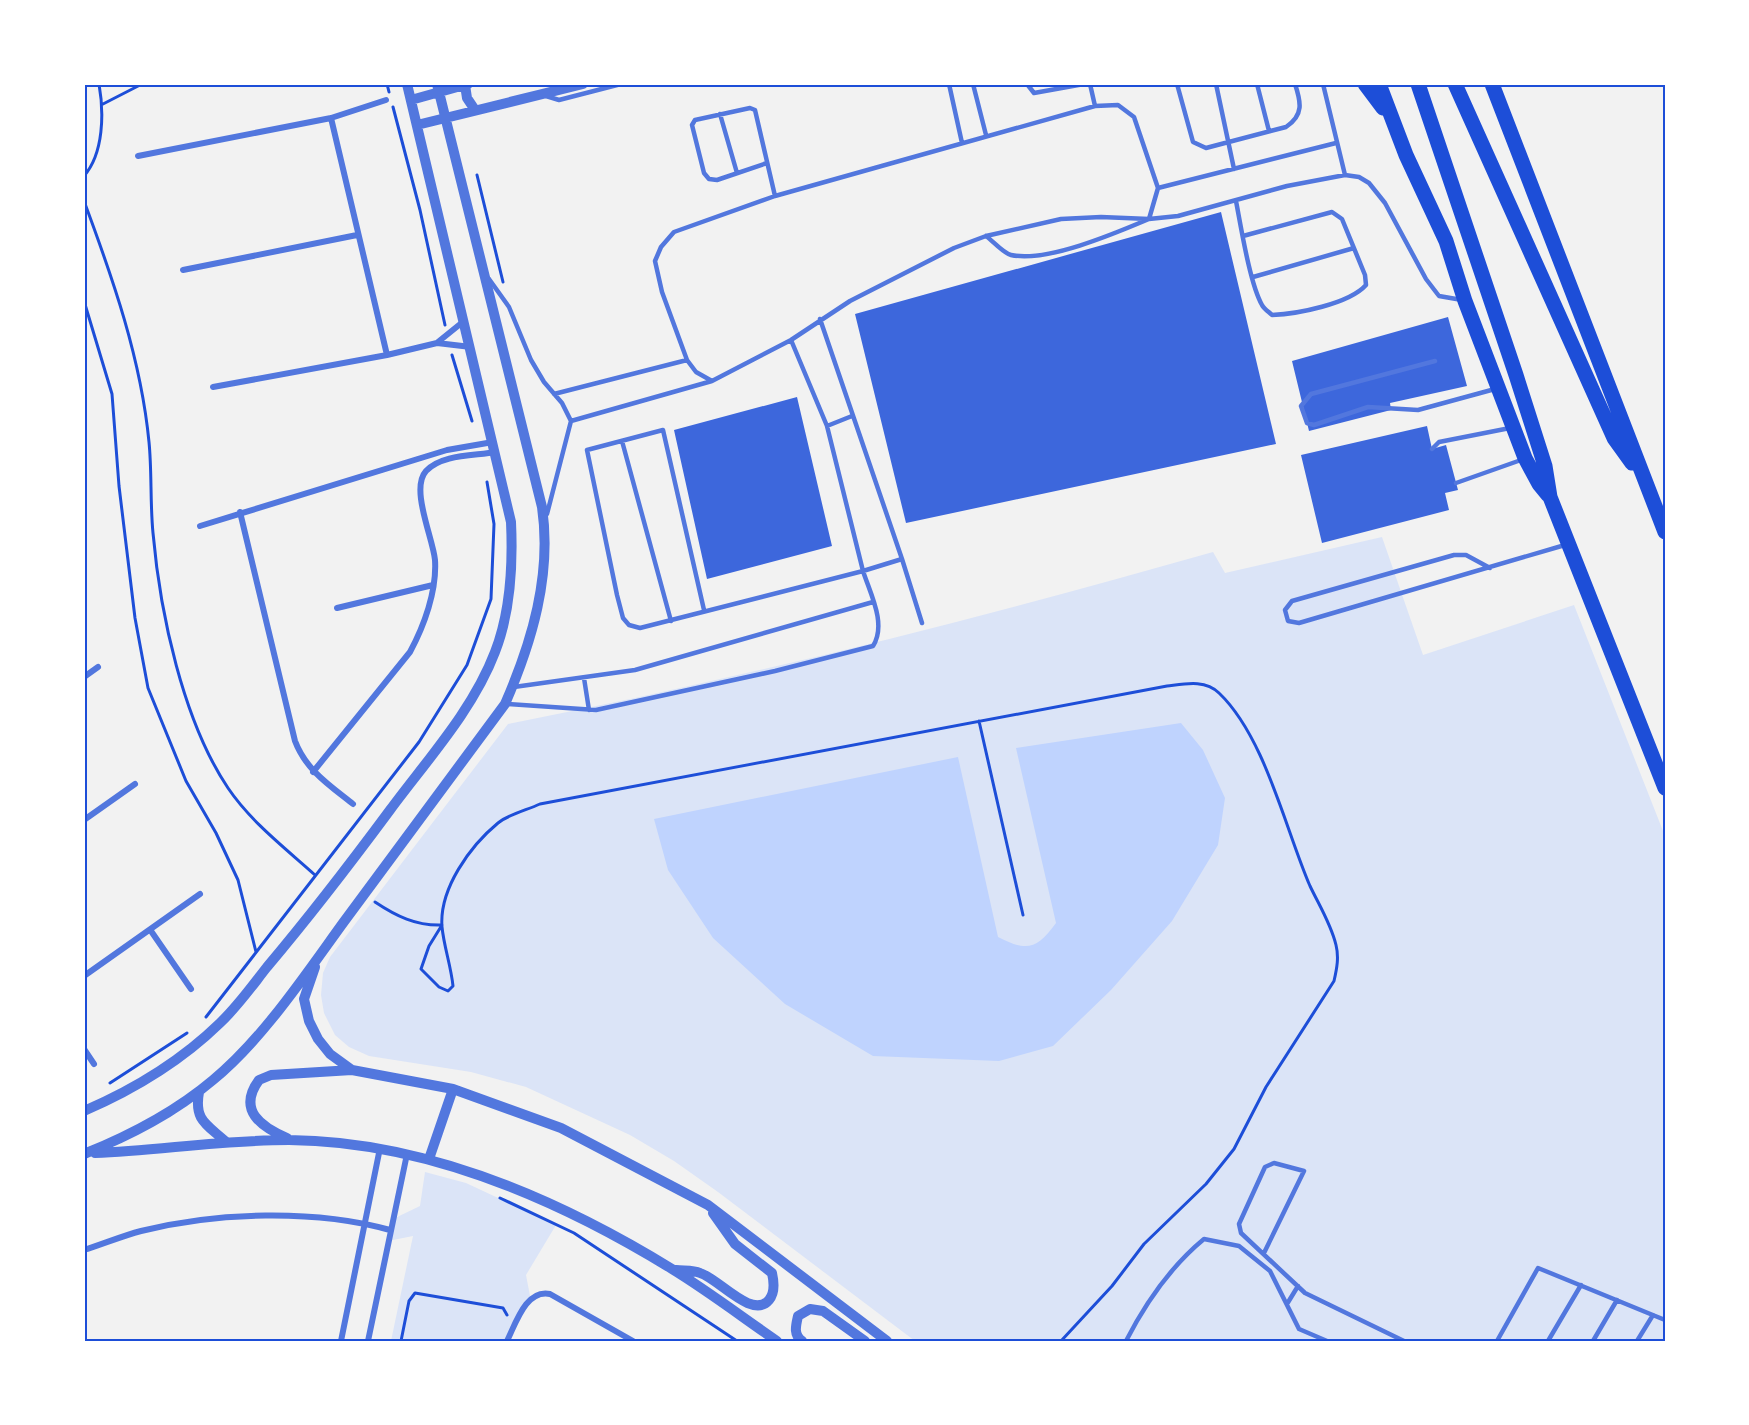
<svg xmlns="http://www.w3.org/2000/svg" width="1749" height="1425" font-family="Figtree,sans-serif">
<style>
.green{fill:#dbe4f7}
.water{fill:#bfd3fe}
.building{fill:#3d67dc}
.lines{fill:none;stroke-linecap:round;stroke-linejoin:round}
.path{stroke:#1d4ed8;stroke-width:3}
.service{stroke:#5277de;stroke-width:4.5}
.minor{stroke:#5277de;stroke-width:6}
.tertiary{stroke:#5277de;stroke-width:10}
.trunk{stroke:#1d4ed8;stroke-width:15}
.neatline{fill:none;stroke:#1d4ed8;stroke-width:2}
</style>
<rect width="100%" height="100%" fill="#f2f2f2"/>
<!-- green -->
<path class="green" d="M1382 537 1423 655 1574 605 1665 836V1341H915L718 1192 674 1161 630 1135 526 1087 471 1072 369 1056 349 1047 335 1035 324 1013 321 995 323 973 330 957 508 724C745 678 981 618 1213 552L1225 573Z
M425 1172 466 1183 556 1225 526 1275 530 1296 505 1341H391L413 1236 388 1241 393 1219 420 1206Z"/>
<!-- water -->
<path class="water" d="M1181 723 1203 750 1225 798 1218 845 1172 921 1111 990 1053 1046 999 1061 873 1056 785 1004 713 938 668 870 654 819 958 757 998 937C1027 952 1037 949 1056 923L1016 748Z"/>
<!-- building -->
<path class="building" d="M1221 212 1276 444 906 523 855 314Z
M1448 317 1467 386 1390 403 1391 410 1309 431 1292 361Z
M797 397 832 546 707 579 674 430Z
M1427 426 1432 449 1446 445 1458 490 1445 493 1449 510 1322 543 1301 455Z"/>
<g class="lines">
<!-- path -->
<path class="path" d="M387 84 389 92
M103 104 142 84
M393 107 420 210 445 325
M477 175 503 282
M84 176C104 153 104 112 99 84
M84 201C113 279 141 359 149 442 152 472 150 503 153 533 160 613 183 721 228 788 251 822 285 848 315 875
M84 301 112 394 119 486 135 618 148 688 186 781 216 833 238 880 256 952
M452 355 472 421
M979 721 1023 915
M375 902C396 916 416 926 442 925
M442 925 429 946 421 969 439 987 448 991 453 986C451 966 444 947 442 927 439 889 470 846 498 823 509 814 527 810 540 804L1167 686C1184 684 1205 679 1219 693 1265 737 1285 828 1310 886 1319 905 1331 924 1336 945 1339 957 1337 968 1334 981L1266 1087 1234 1149 1206 1184 1144 1244 1112 1286 1061 1341
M206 1017 419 742 467 665 491 599 494 524 487 482
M110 1083 187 1033
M500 1198 574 1233 737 1341
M401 1341 409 1301 415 1293 503 1308 507 1315"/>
<!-- service -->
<path class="service" d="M949 84 962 143
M973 84 986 135
M1027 84 1034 93 1084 84
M1090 84 1095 106
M1177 84 1193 142 1206 148 1286 127C1304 115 1301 102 1295 84
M1216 84 1234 169
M1257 84 1269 131
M1323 84 1345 175
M546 96 559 100 621 84
M720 114 737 173
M767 163 717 180 709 179 704 173 692 125 695 120 750 108 755 110 775 196
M1236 201C1241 227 1250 284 1262 305 1264 309 1269 312 1272 315 1297 314 1349 304 1366 285L1365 275 1342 219 1332 212 1243 236
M986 236C993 241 1003 253 1011 255 1046 263 1116 233 1149 219L1158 188
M1253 277 1354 248
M489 279 509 307 531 360 544 382 562 403 571 421 547 514
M687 360 696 372 712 381
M1435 361 1311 394 1301 406 1307 423 1314 425 1368 407 1418 410 1495 389
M554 394 687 360 662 292 655 261 661 247 674 232 775 196 1095 106 1118 105 1134 117 1158 188 1336 143
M571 421 712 381 791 340 850 301 954 248 986 236 1061 219 1101 217 1149 219 1178 216 1287 186 1345 175 1359 177 1369 183 1385 203 1426 279 1439 296 1462 300
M827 426 852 416
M622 441 671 621
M1432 449 1439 442 1510 428
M1456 483 1521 460
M902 559 922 623
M1490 568 1466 555H1454L1292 601 1285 610 1288 621 1299 623 1565 545
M704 610 663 430 587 450 617 595 623 618 629 625 640 628 863 571 827 426 791 340
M584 678 589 710
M514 687 635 670 873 602
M507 704 596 710 775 671 873 646C887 624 870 593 863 571L902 559 820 319
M1264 1253 1304 1171 1274 1163 1265 1167 1239 1224 1241 1233 1305 1293 1404 1341
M1287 1304 1298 1286
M1126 1341C1146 1302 1170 1267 1204 1239L1239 1246 1270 1271 1299 1329 1327 1341
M1497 1341 1538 1268 1665 1320
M1548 1341 1581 1285
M1593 1341 1617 1300
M1637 1341 1653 1315"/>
<!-- minor -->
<path class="minor" d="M331 118 387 355
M138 156 331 118 386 100
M183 270 357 235
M438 342 464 321
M213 387 387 355 437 343 471 347
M240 512 295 741C306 770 329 785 353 804
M200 526 447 450 493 442
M337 608 433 585
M84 677 98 667
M313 772 410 652C424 626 437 591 435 560 433 538 410 489 426 471 442 454 474 456 496 452
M84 820 135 784
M151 931 191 989
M84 976 200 894
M84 1049 94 1064
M84 1250C103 1244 122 1236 141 1231 216 1212 315 1209 390 1230
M341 1341 380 1148
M368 1341 407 1154
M507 1341C516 1323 526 1289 550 1294L633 1341"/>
<!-- tertiary -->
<path class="tertiary" d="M465 85 467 98 475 110
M411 100 468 84
M417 125 583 84
M315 967 304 999 309 1021 318 1039 330 1054 352 1070 453 1089 561 1128 708 1205 887 1341
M199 1092C194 1120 206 1124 225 1141
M84 1111C135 1089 180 1062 220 1023 238 1006 252 986 267 967 310 916 350 864 390 810 427 760 473 710 495 652 511 611 513 565 511 522L407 84
M287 1138C261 1127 237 1110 259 1080L271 1075 352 1070
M95 1153C160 1150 224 1140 289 1140 426 1141 558 1199 672 1269 708 1291 742 1317 777 1341
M84 1154C131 1135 174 1113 213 1080 262 1040 306 974 343 923 397 850 451 777 505 704 532 642 552 575 542 507L437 84
M429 1159 453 1089
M676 1270C684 1271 693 1270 700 1273 718 1278 752 1320 769 1300 775 1293 774 1282 772 1273L735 1244 713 1213
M802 1341C793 1335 796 1325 798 1316L810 1309 823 1311 865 1341"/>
<!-- trunk -->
<path class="trunk" d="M1365 84 1383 108
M1379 84 1406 155 1446 241 1465 301 1525 458 1539 484 1548 495
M1418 84 1516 375 1545 466 1550 497 1665 788
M1455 84 1614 438 1632 463
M1492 84 1665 532"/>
</g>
<!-- border -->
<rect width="1749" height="1425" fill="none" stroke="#ffffff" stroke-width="171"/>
<rect x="86" y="86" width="1578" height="1254" class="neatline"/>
</svg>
